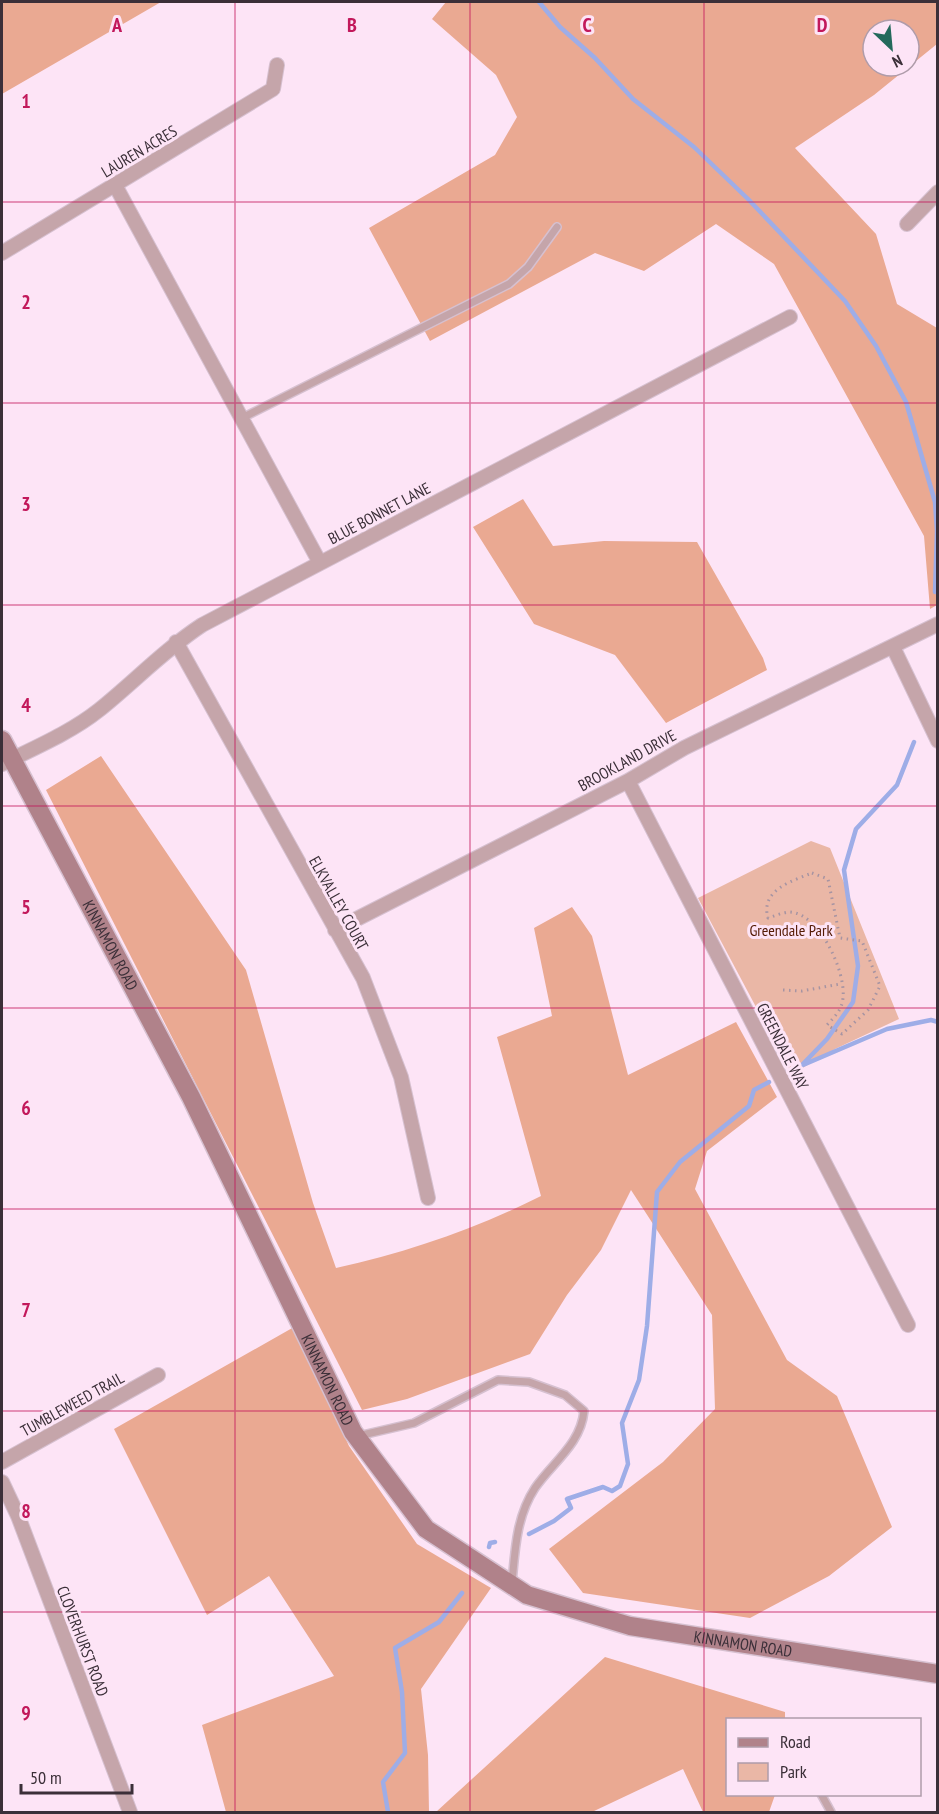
<svg xmlns="http://www.w3.org/2000/svg" width="939" height="1814" font-family="'PT Sans Narrow',sans-serif">
<style>
.green{fill:#eab7a6}
.forest{fill:#eaa992;fill-rule:evenodd}
.lines{fill:none;stroke-linecap:round;stroke-linejoin:round}
.stream{stroke:#9eade7;stroke-width:4.5}
.lane-casing{stroke:#d6c0d0;stroke-width:10}
.street-casing{stroke:#d6c0d0;stroke-width:16}
.secondary-casing{stroke:#d6c0d0;stroke-width:21}
.path{stroke:#a794a2;stroke-width:3;stroke-dasharray:1.5 4.5;stroke-linecap:butt}
.lane{stroke:#c5a5aa;stroke-width:7}
.street{stroke:#c5a5aa;stroke-width:14}
.secondary{stroke:#b0828a;stroke-width:18}
.grid{fill:none;stroke:#c2185b;stroke-width:1.5;stroke-opacity:0.55}
.labels{text-anchor:middle;stroke-width:6;stroke-linejoin:round;paint-order:stroke}
.street-label{font-size:16px;fill:#3b2f38;stroke:#fde4f6}
.park-label{font-size:16px;fill:#541a04;stroke:#fde4f6}
.grid-label{font-size:20px;text-anchor:middle;font-weight:bold;fill:#c2185b;stroke:#fde4f6;stroke-width:6;stroke-linejoin:round;paint-order:stroke}
</style>
<rect width="100%" height="100%" fill="#fde4f6"/>
<!-- green -->
<path class="green" d="M811 841 830 848 899 1019 835 1049 799 1070 789 1069 698 898Z"/>
<!-- forest -->
<path class="forest" d="M2 2H161L2 94Z
M446 2H937V44L874 95 795 148 876 234 897 304 937 328V605L930 609 924 536 774 264 716 224 644 271 595 253 430 341 369 228 495 155 517 117 496 75 432 19ZM873 30H909V66H873Z
M523 499 553 546 604 541 697 542 763 658 767 670 666 723 615 655 534 624 473 527Z
M101 756 246 970 313 1203 336 1268C408 1252 475 1229 541 1196L497 1037 552 1016 534 928 572 907 592 936 628 1075 736 1022 777 1097 707 1151 695 1189 787 1360 837 1396 892 1527 829 1576 750 1618 583 1593 549 1549 663 1462 715 1409 712 1315 631 1190 601 1250 567 1295 530 1354 407 1399 362 1410 46 790Z
M294 1327 349 1446 417 1544 491 1588 421 1689 428 1755 429 1812H226L202 1725 334 1676 269 1576 207 1615 114 1429Z
M605 1657 785 1712V1719L728 1720V1794L775 1795 769 1812H703L683 1769 592 1812H436Z"/>
<g class="lines">
<!-- stream -->
<path class="stream" d="M539 2 560 27 595 58 633 99 694 147 748 199 845 301 876 346 906 402 935 502 937 531 935 592
M803 1065 887 1029 931 1020 938 1022
M801 1066 827 1039 853 1002 858 966 844 870 856 829 897 785 914 742
M529 1534 554 1521 571 1508 567 1499 603 1487 612 1491 620 1486 628 1464 622 1423 639 1380 647 1326 657 1192 680 1162 749 1106 754 1090 769 1082
M489 1547 490 1543 495 1542
M388 1812 383 1782 405 1753 402 1692 395 1648 439 1622 462 1593"/>
<defs>
<path id="lane" d="M242 418 509 284 528 267 557 227
M358 1436 414 1423 498 1380 529 1382 565 1395 584 1411C581 1444 552 1463 535 1488 516 1517 515 1551 512 1583
M821 1794 831 1812"/>
<path id="street" d="M115 185 320 563
M907 224 938 192
M2 253 273 89 277 65
M176 642 363 978 401 1077 428 1198
M893 647 938 741
M2 764C34 748 70 733 99 710 134 682 164 650 202 625L790 317
M628 781 908 1325
M335 930 628 781 684 748 938 624
M2 1462 158 1375
M2 1482 18 1516 130 1812"/>
<g id="secondary">
<path id="s1" d="M2 740 191 1097 353 1432 426 1529 527 1595 630 1626 938 1674"/>
</g>
</defs>
<!-- lane casing -->
<use href="#lane" class="lane-casing"/>
<!-- street casing -->
<use href="#street" class="street-casing"/>
<!-- secondary casing -->
<use href="#secondary" class="secondary-casing"/>
<!-- path -->
<path class="path" d="M812 873 828 879 840 938 862 941 880 986 868 1010 842 1034 827 1025C835 1016 842 1010 843 998 846 972 820 914 790 912 784 912 774 916 768 918 760 890 792 881 812 873Z
M783 990 802 991 840 984"/>
<!-- lane -->
<use href="#lane" class="lane"/>
<!-- street -->
<use href="#street" class="street"/>
<!-- secondary -->
<use href="#secondary" class="secondary"/>
</g>
<!-- grid -->
<path class="grid" d="M235 2V1812M470 2V1812M704 2V1812M2 202H938M2 403H938M2 605H938M2 806H938M2 1008H938M2 1209H938M2 1411H938M2 1612H938"/>
<g class="labels">
<!-- street labels -->
<g class="street-label">
<text transform="translate(139 151) rotate(-31)" y="6">LAUREN ACRES</text>
<text transform="translate(379 513) rotate(-28)" y="6">BLUE BONNET LANE</text>
<text transform="translate(627 760) rotate(-29)" y="6">BROOKLAND DRIVE</text>
<text transform="translate(339 903) rotate(61)" y="6">ELKVALLEY COURT</text>
<text dy="6" stroke="none"><textPath href="#s1" startOffset="232">KINNAMON ROAD</textPath></text>
<text transform="translate(783 1046) rotate(63)" y="6">GREENDALE WAY</text>
<text dy="6" stroke="none"><textPath href="#s1" startOffset="718">KINNAMON ROAD</textPath></text>
<text transform="translate(72 1404) rotate(-29)" y="6">TUMBLEWEED TRAIL</text>
<text transform="translate(83 1641) rotate(69)" y="6">CLOVERHURST ROAD</text>
<text dy="6" stroke="none"><textPath href="#s1" startOffset="1240">KINNAMON ROAD</textPath></text>
</g>
<!-- park labels -->
<g class="park-label">
<text x="791" y="936">Greendale Park</text>
</g>
</g>
<g class="grid-label">
<text x="117" y="32">A</text>
<text x="352" y="32">B</text>
<text x="587" y="32">C</text>
<text x="822" y="32">D</text>
<text x="26" y="108">1</text>
<text x="26" y="309">2</text>
<text x="26" y="511">3</text>
<text x="26" y="712">4</text>
<text x="26" y="914">5</text>
<text x="26" y="1115">6</text>
<text x="26" y="1317">7</text>
<text x="26" y="1518">8</text>
<text x="26" y="1720">9</text>
</g>
<!-- border -->
<rect width="939" height="1814" fill="none" stroke="#3b2f38" stroke-width="6"/>
<!-- legend -->
<rect x="726" y="1718" width="195" height="78" fill="#fde4f6" stroke="#af9caa" stroke-width="1.5"/>
<rect x="738" y="1738" width="30" height="9" fill="#b0828a" stroke="#af9caa" stroke-width="1.5"/>
<text x="780" y="1748" font-size="18" fill="#3b2f38">Road</text>
<rect x="738" y="1763" width="30" height="18" fill="#eab7a6" stroke="#af9caa" stroke-width="1.5"/>
<text x="780" y="1778" font-size="18" fill="#3b2f38">Park</text>
<!-- north arrow -->
<g transform="translate(891 48) rotate(154)"><circle r="28" fill="#fde4f6" stroke="#af9caa" stroke-width="1.5"/>
<path d="M0-4.5L10 22L0 15L-10 22Z" fill="#24695b"/>
<text y="-9" font-size="16" font-weight="bold" text-anchor="middle" fill="#3b2f38">N</text>
</g>
<!-- scale -->
<path d="M21 1784v9h111v-9" fill="none" stroke="#3b2f38" stroke-width="3"/>
<text x="30" y="1784" font-size="18" fill="#3b2f38" stroke="#fde4f6" stroke-width="4.5" paint-order="stroke">50 m</text>
</svg>
